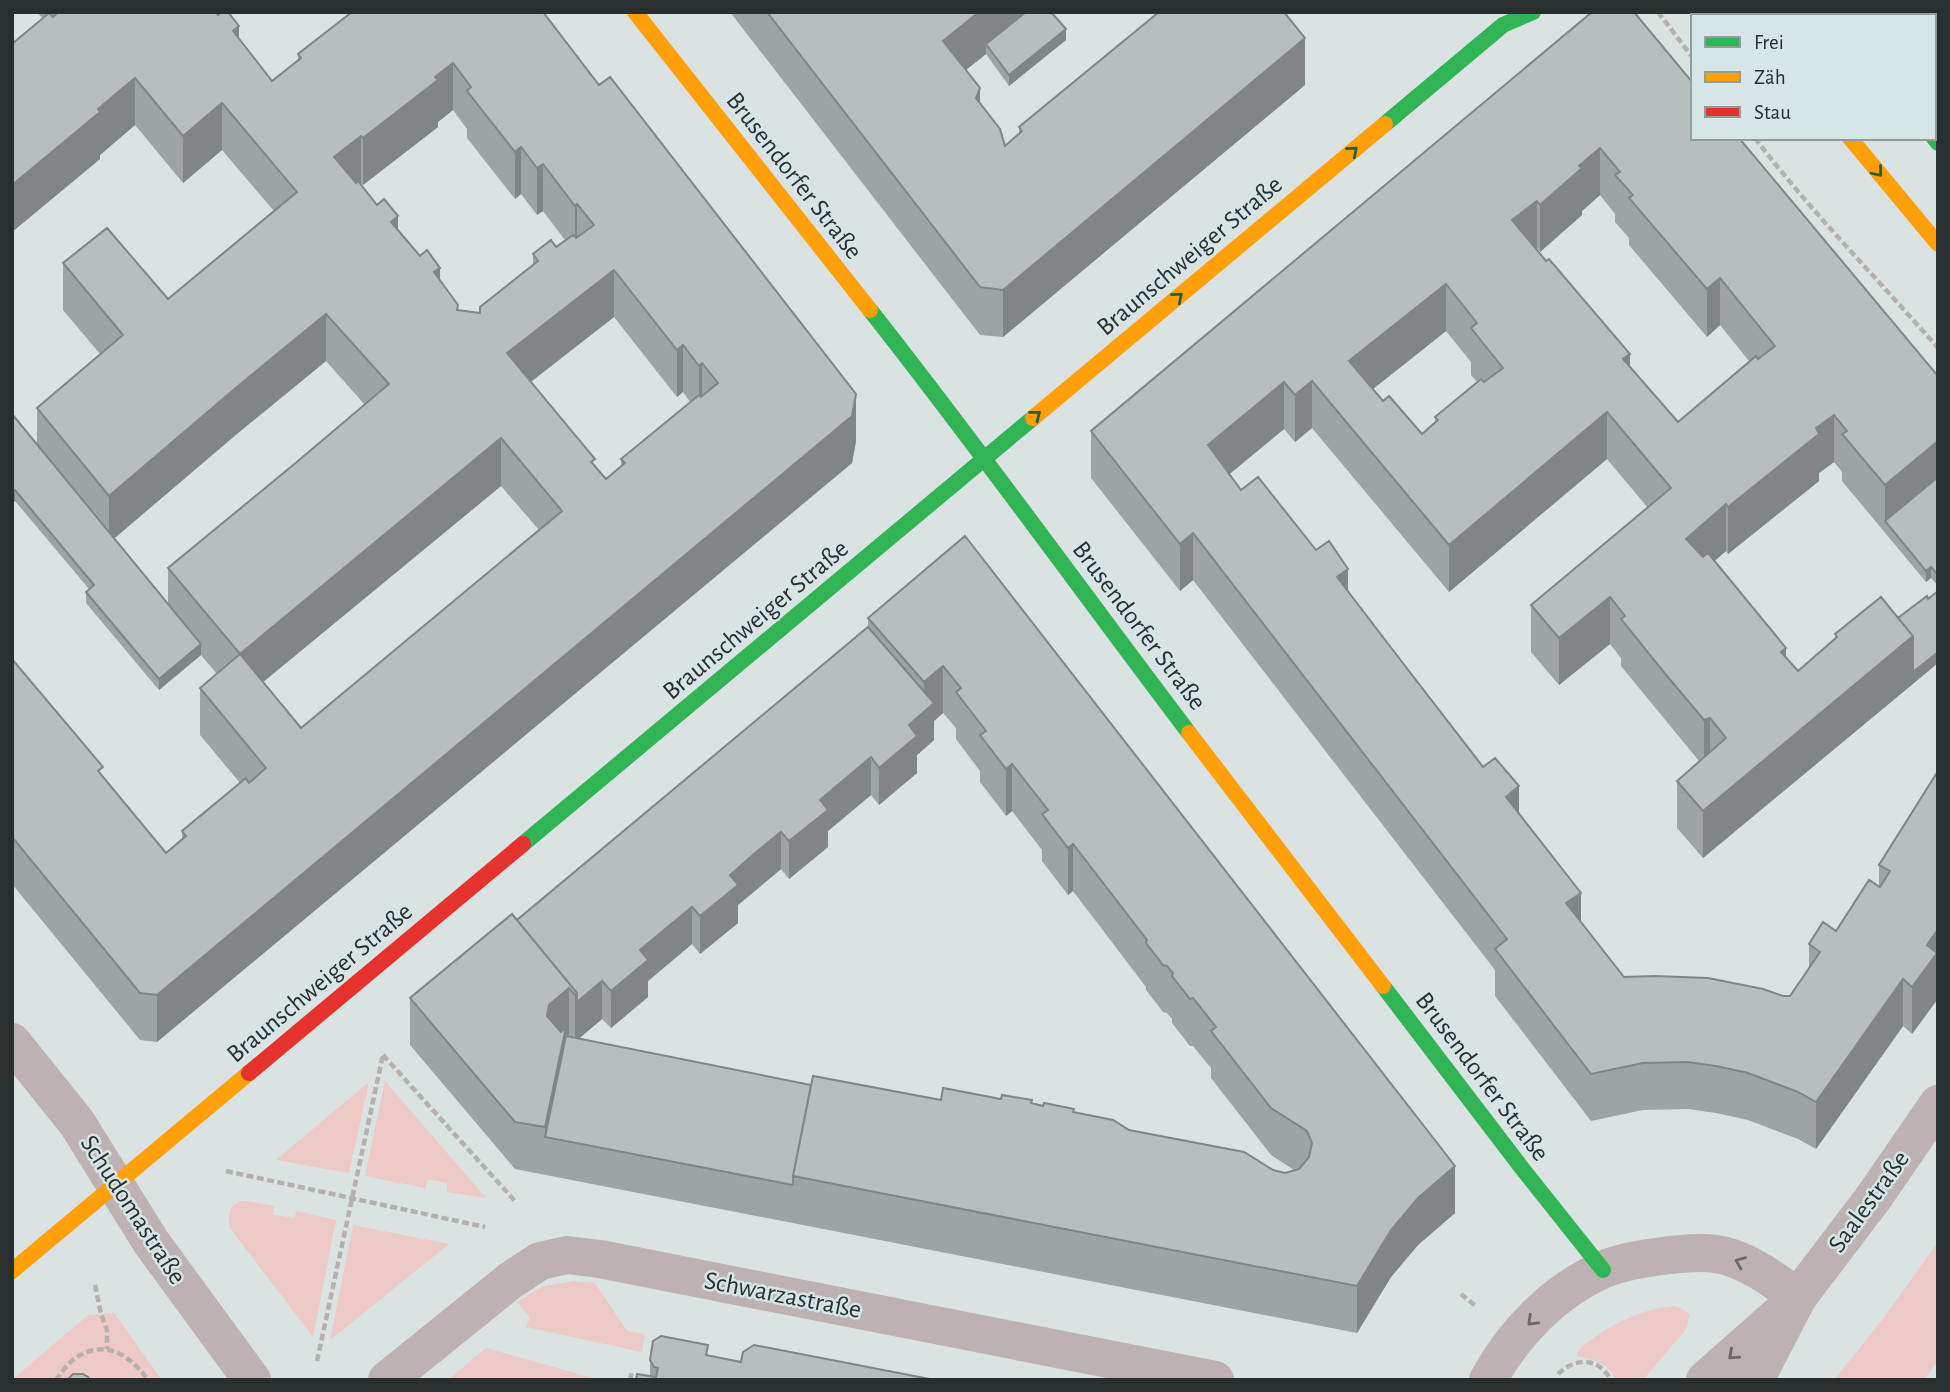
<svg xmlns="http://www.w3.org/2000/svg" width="1950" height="1392" font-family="'Alegreya Sans',sans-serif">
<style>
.green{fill:#edc9c8}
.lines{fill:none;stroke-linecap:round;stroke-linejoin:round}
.path{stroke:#b5afaf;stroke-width:4.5;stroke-dasharray:7 3.5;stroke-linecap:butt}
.street{stroke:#bdb1b1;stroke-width:38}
.fast{stroke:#30b455;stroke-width:16}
.slow{stroke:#ff9f0a;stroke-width:16}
.jam{stroke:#e5322d;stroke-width:16}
.wall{fill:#9ea3a3;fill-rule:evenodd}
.shaded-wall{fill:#818585}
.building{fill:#b8bebe;stroke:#818585;stroke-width:2;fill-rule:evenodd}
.oneway{stroke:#2b5d3c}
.oneway2{stroke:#6c696a}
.labels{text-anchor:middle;stroke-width:5;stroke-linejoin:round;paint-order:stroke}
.street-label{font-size:26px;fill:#292e2f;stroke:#d6e5e6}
</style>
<rect width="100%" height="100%" fill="#dae2e2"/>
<!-- green -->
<path class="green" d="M385 1081 486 1198 447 1192V1183L428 1179 425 1188 365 1176Z
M369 1082 349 1173 276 1160Z
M239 1201H246L274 1206 273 1215 295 1218 296 1211 336 1220 313 1337 230 1228C227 1216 229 1208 239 1201Z
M353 1225 449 1244 330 1340 353 1226Z
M1938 1242V1361L1924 1380H1834L1882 1320Z
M574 1281 595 1283 627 1331 645 1334 642 1352 526 1327 530 1318 517 1302 544 1286Z
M1673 1306 1681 1308 1690 1315 1686 1329 1643 1380H1616C1608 1363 1595 1360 1578 1356L1577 1353 1579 1349C1606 1327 1637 1310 1673 1306Z
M114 1313 162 1380H12L88 1315Z
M486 1348 600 1380H448Z"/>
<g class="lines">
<!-- path -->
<path class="path" d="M1658 12 1693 58
M1927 12 1930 16
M1934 21 1938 26
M1755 138C1811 212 1877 278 1938 348
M383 1055 515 1201
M226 1171 485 1227
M95 1285 101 1314 107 1330V1349
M1461 1294 1477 1307
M317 1361 383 1055
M1558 1374C1576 1357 1598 1357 1611 1380
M56 1380C61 1373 67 1364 74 1359 104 1338 129 1354 148 1380
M630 1380 632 1371"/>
<!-- street -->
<path class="street" d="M12 1042 77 1123 151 1242 252 1380
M387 1380 511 1280 540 1261 567 1255 600 1259 1215 1380
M1488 1380C1513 1334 1553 1292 1602 1270 1623 1261 1648 1258 1670 1255 1689 1253 1711 1251 1729 1257 1755 1265 1776 1282 1798 1297
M1705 1380 1781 1313
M1755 1380 1798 1297 1874 1197 1938 1104"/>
<!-- fast -->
<path class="fast" d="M1385 124 1503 25 1533 12
M1934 138 1938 143
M870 310C979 448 1082 592 1189 733
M523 844 1033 418
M1383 986 1521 1167 1603 1270"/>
<!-- slow -->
<path class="slow" d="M635 12 870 310
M1733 12 1736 16
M1841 12 1843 16
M1850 138 1938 244
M1033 418 1385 124
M1189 733 1383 986
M12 1271 249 1073"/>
<!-- jam -->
<path class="jam" d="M249 1073 523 844"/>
</g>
<!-- wall -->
<path class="wall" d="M37 12H216L272 81 298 61V54L543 12 856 441 852 463 157 1042 140 1040 12 884V659L103 776 166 853 182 839V831L240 783 200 735V688L217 674 201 655 159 690 86 603V592L89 589 15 501 12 504V414L37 444V408L100 354 63 310V263L168 299 274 211 222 150 183 183 135 125 100 155V159L12 232V44L43 19ZM453 110 467 129V138L515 199 521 194 537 215 543 211 565 240 556 247 533 254V265L480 313 458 310 440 281 360 184 361 183 363 185 438 127V122ZM614 317 677 397 683 392 690 402 621 459V466L606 479 531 382ZM326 361 365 405 298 461 168 568V603L114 538 238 433ZM501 486 539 530 301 728 263 682Z
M730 12H1051L1066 40 1009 86 986 54 966 70 980 103 1005 146 1019 133V127L1305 85 1003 337 980 335Z
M1592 12 1938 376V586L1931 578 1926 582 1842 481V472L1834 462 1819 473V481L1728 554 1726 551 1714 561 1786 657 1798 671 1835 639V634L1898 618 1938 663 1703 858 1677 828V781L1699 761 1621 666V658L1610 644 1559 685 1531 652V605L1648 508 1607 459 1449 592 1312 428 1295 442 1284 429 1229 474 1241 490 1348 591 1519 812 1581 922 1624 977 1783 996H1790L1809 968V944L1836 931 1879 886V865L1938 771 1937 1000 1912 1034 1903 1026 1816 1149 1798 1139 1748 1120 1716 1113 1688 1109 1643 1110 1591 1121 1495 996V970L1193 580 1180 591 1091 478V431ZM1600 195 1615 214V222L1629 238V245L1707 337 1720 325 1749 361 1678 422 1630 367 1536 248H1537L1540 252 1582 215V211ZM1446 331 1471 362V375L1477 382 1435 417V423L1422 434 1383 401 1373 389Z
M965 536 1455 1213 1418 1245 1391 1277 1357 1333 515 1169 410 1045V998L517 920 868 627V618ZM943 713 956 728V739L980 771V782L1006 816 1012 811 1042 850V861L1068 895 1073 891 1146 987V990L1163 1012 1167 1013 1172 1019V1023L1190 1046H1193L1211 1068V1078L1271 1155 1294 1170 1285 1173 1129 1130 1074 1113 1032 1103 1001 1099 941 1100 811 1085 578 1039 602 1019 611 1028 648 997V981L692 944 700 954 738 923V905L755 891 781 869 789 879 828 847V831L871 795 879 805 917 773V755L934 740V721Z
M708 1355 741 1362 935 1380H636L650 1376V1360Z"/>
<!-- shaded-wall -->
<path class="shaded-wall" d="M979 12H1039L986 44V54L943 88V41Z
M239 26V73L233 31Z
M1066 29V40L1009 86V75Z
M1305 38V85L1003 337V290Z
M453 63V110L438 122V127L363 185V138L435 77Z
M135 78V125L100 155V159L12 232V185Z
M980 88V135L976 98Z
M222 103V150L183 183V136Z
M361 136V183L334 204V157Z
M521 147V194L515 199V152Z
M1600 148V195L1582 211V215L1540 252V205L1579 166Z
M543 164V211L537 215V168Z
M1537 201V248L1512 267V220Z
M577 204V251L575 253V206Z
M398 216V263L391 222Z
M440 268V315L434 272Z
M614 270V317L507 400V353Z
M1720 278V325L1707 337V289Z
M1446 284V331L1349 408V361Z
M326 314V361L238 433 109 543V496L238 386Z
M683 345V392L677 397V350Z
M1630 354V401L1623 359Z
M702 363V410L699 413V366Z
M1312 381V428L1295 442V395Z
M1284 382V429L1208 492V445Z
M856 394V441L852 463 157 1042V995Z
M1607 412V459L1449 592V545Z
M1834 415V462L1819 473V481L1728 554V507L1816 428Z
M501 438V486L240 701V654Z
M1938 441V488L1885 521V485Z
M15 490V501L12 504V493Z
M1726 504V551L1686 586V539Z
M1193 533V580L1180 591V544Z
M1931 567V578L1926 582V571Z
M1348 569V616L1337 577Z
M1610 597V644L1559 685V638Z
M1913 636 1938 652V663L1703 858V811Z
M201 644V655L159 690V679Z
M1786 648V695L1781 652Z
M943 666V713L934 721V740L917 755V773L879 805V768L909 725 924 712V682Z
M1710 718V766L1704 767V720Z
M871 757V795L828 831V847L789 879V841L820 800Z
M1012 764V811L1006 816V769Z
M1519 786V833L1506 797Z
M781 832V869L738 905V923L700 954V916L730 875Z
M1073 844V891L1068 895V848Z
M1581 893V940L1566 903Z
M692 907V944L648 981V997L611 1028V991L640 950Z
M1938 929 1937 1000 1912 1034V987L1927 945Z
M1903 979V1026L1816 1149V1102Z
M602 981V1019L575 1042V995Z
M569 988V1035L566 1037 545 1137 547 1016 549 1005Z
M1455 1166V1213L1418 1245 1391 1277 1357 1333V1286L1391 1230 1418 1198Z"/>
<!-- building -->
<path class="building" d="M58 12H216L218 15 221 12H228L239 26 233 31 272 81 301 58 298 54 352 12H543L599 85 610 77 856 394 852 416 157 995 140 993 12 837V659L103 767 98 771 166 853 186 836 182 831 246 778 249 783 266 768 200 688 240 654 168 568 298 461 389 384 326 314 238 386 109 496 37 408 123 335 63 263 107 228 168 299 297 192 222 103 183 136 135 78 98 109 100 112 12 185V44L49 13 53 17ZM453 63 471 87 467 91 515 152 521 147 537 168 543 164 575 206 577 204 594 225 576 238 573 235 556 247 551 240 533 254 538 261 480 307V313L457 310 458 305 434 272 440 268 427 250 420 256 391 222 398 216 384 199 377 205 358 181 356 183 334 157 361 136 363 138 438 80 435 77ZM614 270 677 350 683 345 699 366 702 363 718 383 701 397 699 395 621 459 625 463 606 479 591 462 595 459 507 353ZM501 438 562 511 301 728 240 654Z
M767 12H979L943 41 980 88 976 98 1000 129 1005 146 1022 131 1019 127 1159 12H1284L1305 38 1003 290 980 287Z
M1026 12H1051L1066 29 1009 75 986 44Z
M1592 12H1634L1693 83V138H1739L1938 376V441L1885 485 1842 434 1847 431 1834 415 1816 428 1819 434 1728 507 1726 504 1686 539 1703 557 1708 553 1786 648 1781 652 1798 671 1837 637 1835 634 1881 597 1913 636 1703 811 1677 781 1726 738 1710 718 1704 720 1662 670 1621 619 1625 616 1610 597 1559 638 1531 605 1671 488 1607 412 1449 545 1312 381 1295 395 1284 382 1208 445 1241 490 1258 477 1316 550 1329 541 1348 569 1337 577 1412 675 1483 767 1495 758 1519 786 1506 797 1581 893 1566 903 1624 977 1655 976 1708 978 1763 989 1783 996H1790L1820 952 1809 944 1823 922 1836 931 1869 880 1880 887 1890 871 1879 865 1938 771V929L1927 945 1937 953 1912 987 1903 979 1816 1102 1798 1092 1748 1073 1716 1066 1688 1062 1643 1063 1591 1074 1495 949 1507 939 1193 533 1180 544 1091 431ZM1600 148 1620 172 1615 175 1633 195 1629 198 1707 289 1720 278 1775 346 1758 359 1756 356 1678 422 1623 359 1630 354 1549 259 1546 261 1512 220 1537 201 1540 205 1582 168 1579 166ZM1446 284 1477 323 1471 328 1503 368 1484 382 1481 379 1435 417 1438 420 1422 434 1389 396 1383 401 1349 361Z
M12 414 201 644 159 679 86 592 94 585 15 490 12 493Z
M1938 477V575L1931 567 1926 571 1885 521Z
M965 536 1455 1166 1418 1198 1391 1230 1357 1286 793 1176 813 1076 941 1100 943 1088 1001 1099 1002 1095 1032 1100 1031 1103 1043 1106 1044 1103 1074 1109 1073 1112 1113 1120 1129 1130 1244 1152 1273 1170 1285 1173 1299 1169 1309 1157 1312 1143 1307 1131 1271 1108 1211 1031 1216 1027 1193 998 1190 999 1172 976 1173 973 1167 966 1163 965 1146 943 1147 940 1073 844 1068 848 1042 814 1048 810 1012 764 1006 769 980 735 986 731 956 692 961 688 943 666 924 682 868 618Z
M1938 591V652L1913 672V636L1898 618 1927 596 1928 599Z
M868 627 934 703 909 725 917 736 879 768 871 757 820 800 828 810 789 841 781 832 755 853 730 875 738 885 700 916 692 907 640 950 648 960 611 991 602 981 577 1002V993L517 920Z
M512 914 577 993 575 995 569 988 549 1005 547 1016 561 1032 566 1027 545 1127 515 1122 410 998Z
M566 1036 811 1085 793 1176V1185L545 1137Z
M661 1336 708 1345 706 1355 741 1362 743 1352 754 1345 935 1380H636L637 1374 656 1377 658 1368 654 1367 650 1360 653 1341Z
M73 1374H83L88 1377 90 1380H67Z"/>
<!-- one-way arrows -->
<defs><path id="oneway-chevron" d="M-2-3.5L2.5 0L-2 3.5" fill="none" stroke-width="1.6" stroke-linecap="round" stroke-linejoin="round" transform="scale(1.75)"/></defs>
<g class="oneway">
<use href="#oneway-chevron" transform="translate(1353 151) rotate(-40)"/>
<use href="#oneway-chevron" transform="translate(1878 172) rotate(50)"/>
<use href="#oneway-chevron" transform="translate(1178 297) rotate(-40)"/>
<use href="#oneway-chevron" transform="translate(1036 415) rotate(-38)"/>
</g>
<g class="oneway2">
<use href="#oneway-chevron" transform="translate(1740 1262) rotate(-158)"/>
<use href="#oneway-chevron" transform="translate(1532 1321) rotate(136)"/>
<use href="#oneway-chevron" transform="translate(1733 1355) rotate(138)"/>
</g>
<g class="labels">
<!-- street labels -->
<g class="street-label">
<text transform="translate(795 175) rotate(52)" y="9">Brusendorfer Straße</text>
<text transform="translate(1189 255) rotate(-40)" y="9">Braunschweiger Straße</text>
<text transform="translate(755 619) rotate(-40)" y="9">Braunschweiger Straße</text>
<text transform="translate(1140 625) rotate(53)" y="9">Brusendorfer Straße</text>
<text transform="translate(319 982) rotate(-40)" y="9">Braunschweiger Straße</text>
<text transform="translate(1483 1076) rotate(53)" y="9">Brusendorfer Straße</text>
<text transform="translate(1868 1201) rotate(-54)" y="9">Saalestraße</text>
<text transform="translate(134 1209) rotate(57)" y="9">Schudomastraße</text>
<text transform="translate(783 1294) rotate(11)" y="9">Schwarzastraße</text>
</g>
</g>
<!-- border -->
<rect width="1950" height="1392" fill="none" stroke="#292e2f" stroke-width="28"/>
<!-- legend -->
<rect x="1691" y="14" width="245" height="126" fill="#d6e5e6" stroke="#919c9d" stroke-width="2"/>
<rect x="1705" y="37" width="35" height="10" fill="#30b455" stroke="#919c9d" stroke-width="2"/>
<text x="1754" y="49" font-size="21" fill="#292e2f">Frei</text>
<rect x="1705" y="72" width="35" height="10" fill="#ff9f0a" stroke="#919c9d" stroke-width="2"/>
<text x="1754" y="84" font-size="21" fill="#292e2f">Zäh</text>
<rect x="1705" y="107" width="35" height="10" fill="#e5322d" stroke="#919c9d" stroke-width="2"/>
<text x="1754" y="119" font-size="21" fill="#292e2f">Stau</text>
</svg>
